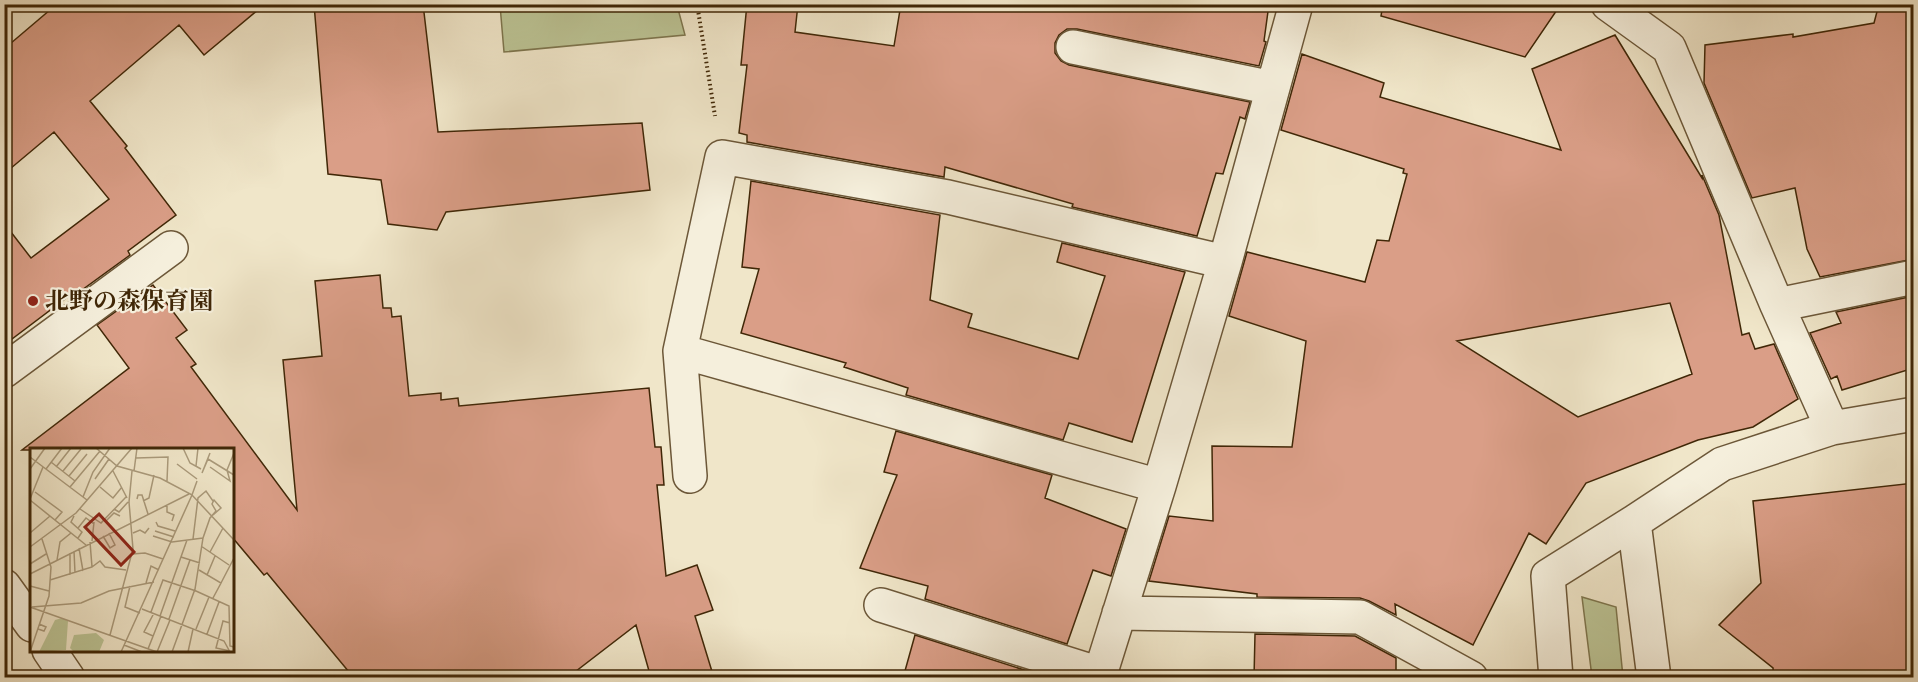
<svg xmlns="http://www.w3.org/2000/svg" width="1918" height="682" font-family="'Old Standard TT','Noto Serif JP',serif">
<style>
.green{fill:#bcc495;stroke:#7e764e;stroke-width:1.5}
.building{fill:#da9e87;stroke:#402707;stroke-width:1.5;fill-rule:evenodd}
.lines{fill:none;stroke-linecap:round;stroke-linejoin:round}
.minor-casing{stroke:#6c5738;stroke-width:36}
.path{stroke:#402707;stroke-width:4;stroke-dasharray:1.5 3;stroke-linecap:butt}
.minor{stroke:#f5efdc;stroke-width:33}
.poi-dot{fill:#8f2418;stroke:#f5efdc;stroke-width:2}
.labels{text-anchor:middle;stroke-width:4.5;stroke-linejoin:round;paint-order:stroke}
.poi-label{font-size:24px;font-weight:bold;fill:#402707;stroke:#f5efdc;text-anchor:start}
.inset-road{fill:none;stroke:#aa9a7b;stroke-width:1.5}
.view{fill:#8f2418;fill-opacity:0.15;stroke:#8f2418;stroke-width:3}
.inset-edge{fill:none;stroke:#402707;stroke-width:3}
</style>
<rect width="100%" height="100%" fill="#f0e6c9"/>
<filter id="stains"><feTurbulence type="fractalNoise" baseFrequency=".00333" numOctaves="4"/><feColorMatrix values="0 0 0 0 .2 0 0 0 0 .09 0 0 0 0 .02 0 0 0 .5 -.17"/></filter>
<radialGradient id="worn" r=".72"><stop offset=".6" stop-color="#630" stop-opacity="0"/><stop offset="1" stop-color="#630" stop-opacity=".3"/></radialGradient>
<!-- green -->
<path class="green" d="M500 5H677L685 35 504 52Z
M1582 597 1616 607 1623 677H1592Z"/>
<!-- building -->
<path class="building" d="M57 4H265L204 55 179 25 90 101 127 146 125 148 176 215 128 251 130 255 75 295 73 293 4 345V223L31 258 109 199 54 132 4 174V49Z
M314 4H423L438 132 642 123 650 190 446 212 437 230 388 224 381 180 328 174Z
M747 4H798L795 32 894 46 901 4H1269L1264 41 1266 42 1259 66 1077 29H1067L1059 35 1055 43V53L1061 61 1069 65 1250 102 1245 119 1240 117 1223 174 1216 173 1197 236 1072 207 1073 204 945 167 944 177 747 142V135L739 133 747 65H741Z
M1383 4H1561L1525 57 1381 16Z
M1879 4H1914V259L1820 277 1807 249 1795 188 1752 198 1704 83 1705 45 1793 34V37L1874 23Z
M1615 35 1702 178V175L1719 215 1742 335 1749 333 1755 349 1774 344 1798 399 1753 427 1698 440 1586 483 1546 544 1529 533 1473 645 1395 604 1396 615 1369 601 1360 598 1257 597V594L1149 581 1169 516 1213 521 1212 446 1292 447 1306 341 1229 316 1247 252 1365 282 1377 240 1389 241 1407 174 1403 173 1404 169 1281 130 1302 54 1384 83 1380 97 1561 150 1532 69ZM1670 303 1692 374 1578 417 1457 341Z
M751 181 940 215 930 300 972 314 968 327 1078 359 1105 276 1057 262 1062 243 1185 272 1132 442 1069 423 1063 440 906 395 908 388 844 367 846 363 741 333 759 269 742 267Z
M380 275 383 308H391L392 317 401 316 409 396 441 393V400L458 398 459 406 649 388 655 447H661L664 485H657L666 576 697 565 713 610 695 616 714 678H651L636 625 567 678H354L267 573 264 575 232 537V450H22L129 368 97 325 153 285 187 330 176 338 196 364 191 367 297 510 283 360 322 356 315 281Z
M1914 296V368L1842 390 1837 376 1831 379 1810 333 1841 323 1836 312Z
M896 431 1052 475 1045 498 1126 529 1111 576 1093 570 1067 644 925 599 928 586 860 568 897 475 884 472Z
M1914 483V678H1774L1773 668 1719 625 1761 583 1753 501Z
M1255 634 1355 636 1396 658V678H1254Z
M915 635 1049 678H903Z"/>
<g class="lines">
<defs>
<path id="minor" d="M1608 4 1669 48 1777 305 1832 428
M1073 47 1273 88
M1777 305 1914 277
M680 351 690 476
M4 371 171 248
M1159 486 680 351 722 157 948 197 1225 262
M4 586 32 625
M881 605 1100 674
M1119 613 1360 617 1471 678
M49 650 68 678
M1099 678 1159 486 1225 262 1296 4
M1556 678 1548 576 1634 522
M1654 678 1634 522 1722 464 1832 428 1914 414"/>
</defs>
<!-- minor casing -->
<use href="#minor" class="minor-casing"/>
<!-- path -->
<path class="path" d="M697 4 715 116"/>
<!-- minor -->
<use href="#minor" class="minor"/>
</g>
<!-- markers -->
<circle class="poi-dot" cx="33" cy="301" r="6"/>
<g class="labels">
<!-- poi labels -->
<g class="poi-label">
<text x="45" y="309">北野の森保育園</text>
</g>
</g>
<!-- overview -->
<g transform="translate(30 448)">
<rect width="204" height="204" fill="#f0e6c9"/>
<path d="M32 170 38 173 36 202 9 204 25 172ZM66 185 74 192 69 204H44L40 200 44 187Z" fill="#bcc495"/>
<path class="inset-road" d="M66 0 87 18 130 30 162 47 167 33M153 0 160 15 171 21M0 9 57 52M106 10 138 9 137 33M178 11 172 25 180 5M178 11 204 27M21 14 45 33M147 16 167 31M166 18 168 0M26 19 41 0M180 19 200 33 197 22M0 21 15 0M16 21 32 0M197 22 204 5M33 23 51 1M83 23 97 50M104 23 107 0M39 28 57 6M65 31 79 11M40 39 70 3M70 39 83 50 92 39M5 44 32 64 25 72M53 49 63 24 80 0M0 51 13 19M107 51 108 47H112L118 66M0 52 56 97M113 53 119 50 124 27M137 57V64L144 67 142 73M50 61 71 75 96 49M84 61 89 64 98 54M44 68 41 74 52 84 48 90M76 73 84 65 90 68M126 74 128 78 145 83M48 80 56 70 64 76M125 83 144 89M0 85 20 68M103 85 110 82 115 85 119 80M73 88 80 100 85 97 79 85M123 88 142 94 173 90M163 91 168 50 176 43 183 53M62 93 64 74M171 98 199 117M0 99 46 65 102 0M49 100 53 123M44 103 45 125M180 104 193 80M102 106 115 105 133 111M151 109 170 115M27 112 30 94 41 85M0 116 16 106M62 119 70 113 75 119 96 122M169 122 191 135 183 150M0 126 159 46M40 127V105M177 127 185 108M20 132 62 119 60 94M116 135 121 118 129 122M191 135 204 110M0 138 19 143M100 138 95 159 110 165M0 159 127 204M2 159 51 155 79 143 124 134M112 161 194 193 200 204M121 164 133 132 166 143 199 158 200 198 204 199M130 168 157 92M139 171 160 112M200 175 193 173 186 200 200 203M8 181 14 183 16 179 9 176M166 181 179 149M177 186 189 154M80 187 103 101 99 54 102 23M123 188 114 184 124 165M94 197 112 204M118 201 131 168M0 204 19 148 21 119 12 91M91 204 162 47 204 92M127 204 140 172M142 204 165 141 173 90 180 70 186 63 182 56 184 52 191 60 183 67M158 204 163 181"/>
<path class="view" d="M69 66 104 104 91 117 55 79Z"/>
<rect width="204" height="204" class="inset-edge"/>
</g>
<!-- margin -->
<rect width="1918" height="682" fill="none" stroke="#f0e6c9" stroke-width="24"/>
<rect x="6" y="6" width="1906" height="670" fill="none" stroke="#402707" stroke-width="3"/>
<rect x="12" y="12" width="1894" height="658" fill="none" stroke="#402707" stroke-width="1.5"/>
<rect width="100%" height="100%" filter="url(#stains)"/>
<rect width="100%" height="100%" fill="url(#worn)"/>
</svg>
